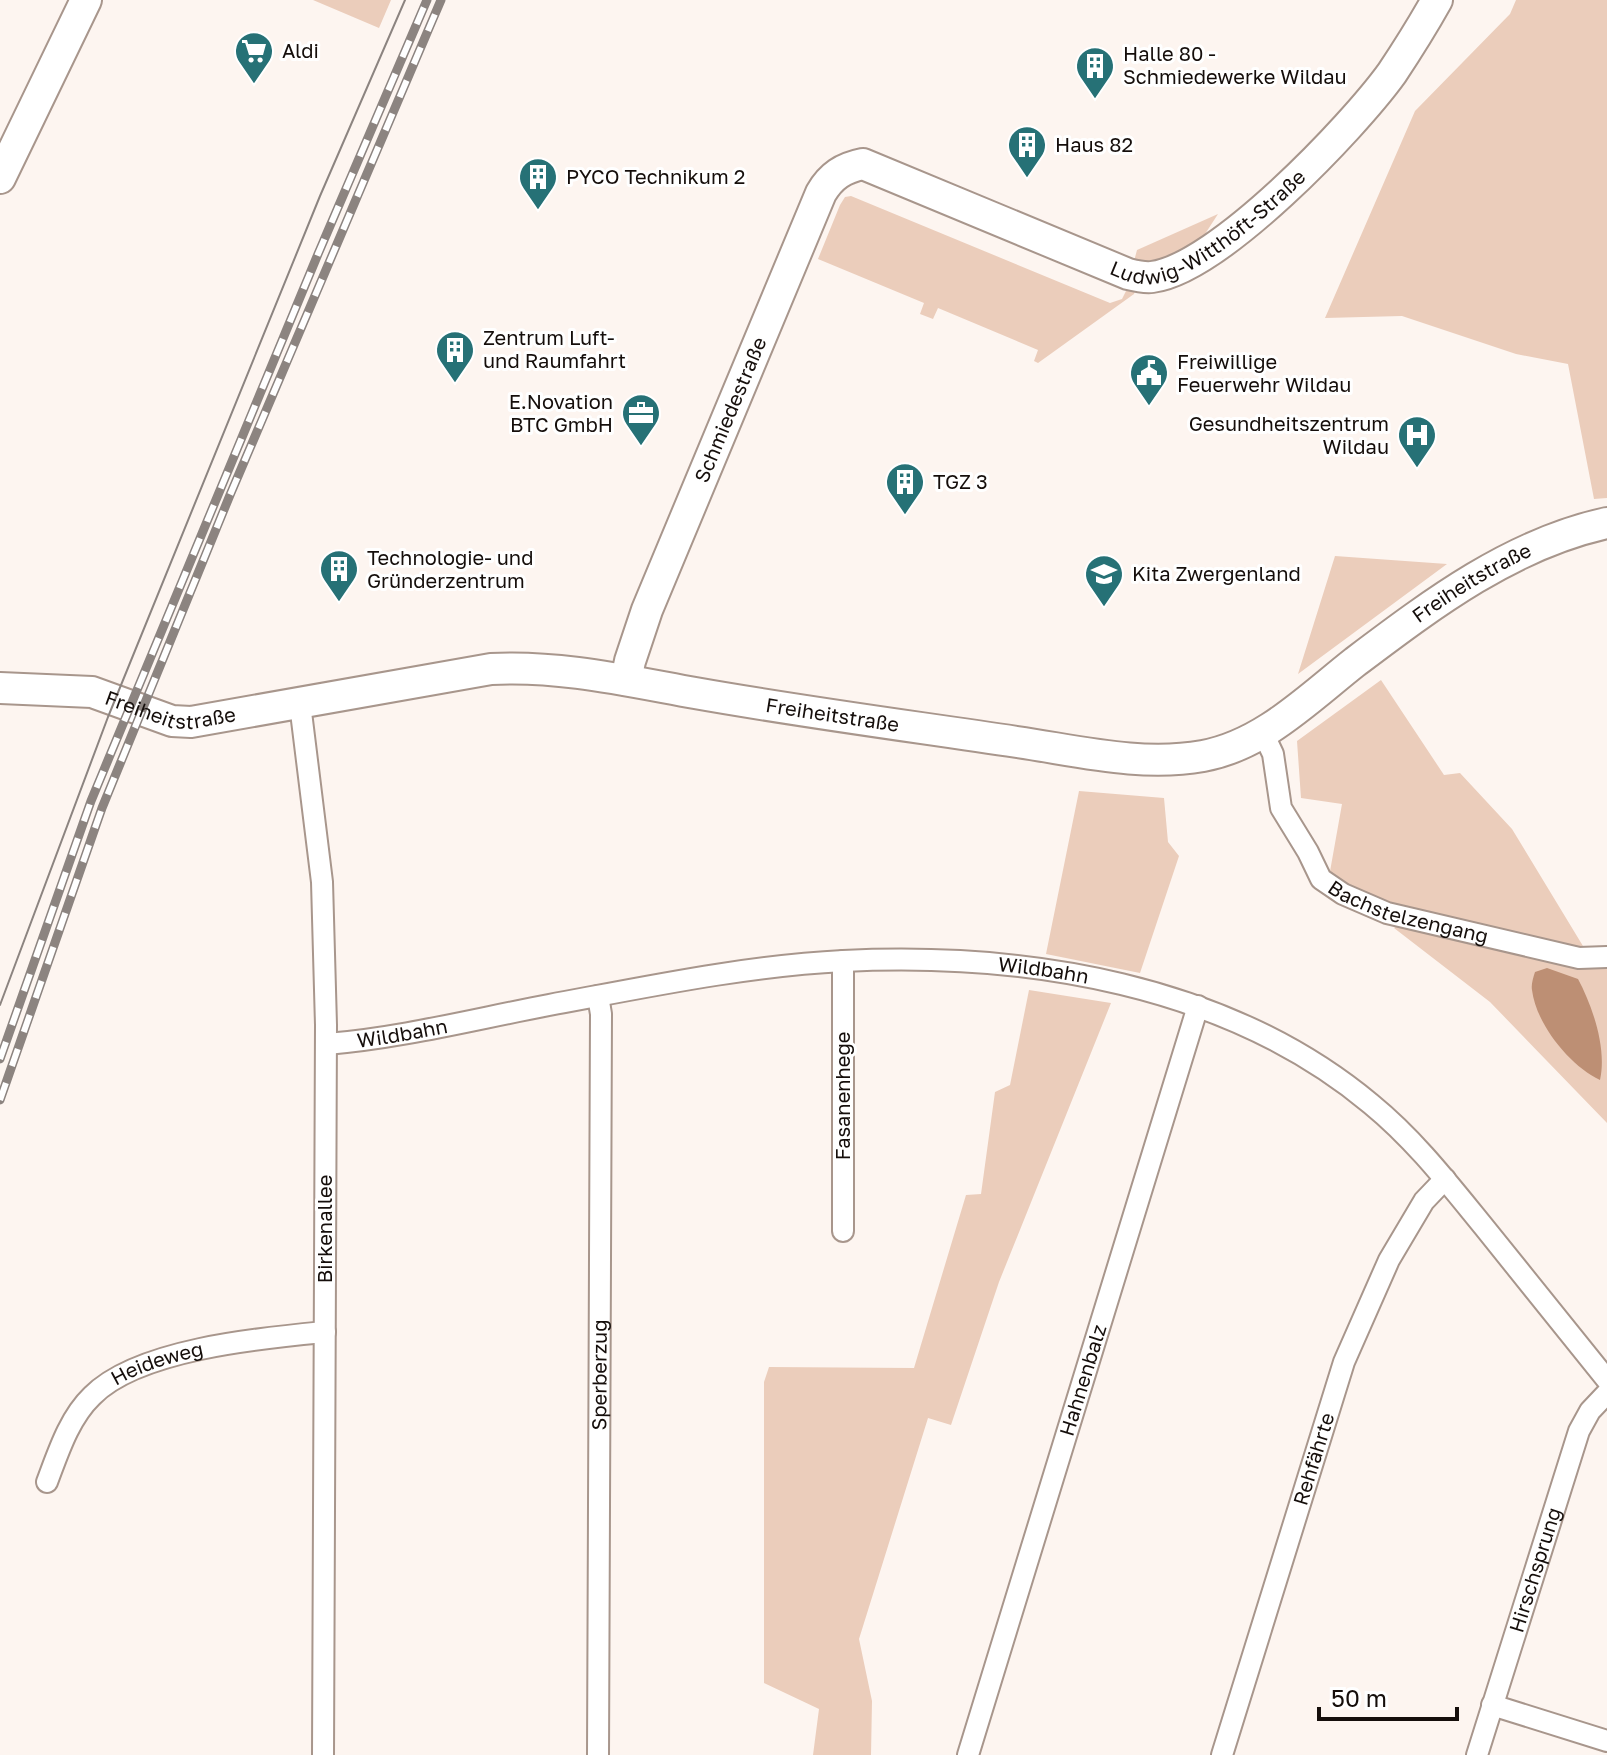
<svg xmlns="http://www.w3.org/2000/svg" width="1607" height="1755" font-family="'Golos Text',sans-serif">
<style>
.green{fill:#ebcdbb}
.water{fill:#bd8f74}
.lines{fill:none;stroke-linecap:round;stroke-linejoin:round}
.street-casing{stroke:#a8968c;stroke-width:24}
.secondary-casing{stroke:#a8968c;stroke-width:34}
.street{stroke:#fff;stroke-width:20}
.secondary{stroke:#fff;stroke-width:30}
.tram{stroke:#8c8480;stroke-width:2}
.rail-casing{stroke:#8c8480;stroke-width:9}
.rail{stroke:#fff;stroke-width:6;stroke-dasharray:18;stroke-linecap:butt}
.labels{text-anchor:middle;stroke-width:6;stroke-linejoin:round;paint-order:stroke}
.poi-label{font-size:20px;fill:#150e0b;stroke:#fff;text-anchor:start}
.street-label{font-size:20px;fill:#150e0b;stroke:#fff}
</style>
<rect width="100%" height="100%" fill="#fdf5f0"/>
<!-- green -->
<path class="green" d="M313 0H391L379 28Z
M1516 0H1607V498L1594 499 1568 364 1516 354 1402 316 1325 318 1415 111 1510 14Z
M851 196 1110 303 1122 299 1130 283 1135 291 1134 294 1038 363 1034 361 1038 350 938 308 933 319 920 314 924 303 818 259 840 205 845 197Z
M1218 214 1194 251 1180 258 1133 265 1137 250Z
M1335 556 1447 564 1298 674Z
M1381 680 1444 775 1460 773 1512 829 1586 951 1363 897 1329 877 1342 804 1301 798 1297 741Z
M1079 791 1164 798 1168 842 1179 856 1140 973 1046 954Z
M1403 921 1607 963V1123L1490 1002 1394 928Z
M1029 990 1111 1003 999 1282 951 1425 928 1418 859 1639 872 1701 871 1755H813L819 1709 764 1683V1382L769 1367 914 1368 966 1195 981 1194 995 1092 1010 1085Z"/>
<!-- water -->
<path class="water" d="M1547 968 1578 979C1593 1007 1607 1049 1600 1080 1570 1066 1536 1024 1532 990 1531 985 1533 978 1535 972Z"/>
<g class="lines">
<defs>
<g id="street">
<path d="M300 704 322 882 326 1025 323 1755"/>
<path id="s1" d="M1263 733 1273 754 1281 808 1308 852 1321 879 1343 894 1387 913 1579 958 1607 957"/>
<path id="s2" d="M327 1044C401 1038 475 1019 549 1005 646 987 745 966 843 961 1026 952 1227 984 1371 1104 1415 1140 1448 1183 1484 1227 1525 1278 1566 1329 1607 1380"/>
<path d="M843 1231V961"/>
<path id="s3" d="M47 1482C58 1453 69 1418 92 1396 138 1349 262 1338 325 1332"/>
<path d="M1492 1705 1607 1741"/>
<path id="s4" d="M598 1755 601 1014 598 996"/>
<path id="s5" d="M968 1755 1198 1006"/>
<path id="s6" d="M1222 1755 1344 1362 1389 1260 1424 1201 1445 1179"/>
<path id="s7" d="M1477 1755 1579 1431 1590 1411 1607 1393"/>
</g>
<g id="secondary">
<path d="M0 178 86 0"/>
<path id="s8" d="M626 680 630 661 647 610 821 193C831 176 843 168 863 164L1128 274C1136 276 1144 278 1152 277 1218 269 1353 127 1392 73 1408 49 1423 25 1437 0"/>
<path id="s9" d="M0 688 92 692 172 721 191 722 491 669C559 665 628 681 695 693 802 712 910 726 1017 742 1079 751 1141 767 1203 756 1263 745 1308 699 1355 662 1432 604 1511 544 1607 523"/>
</g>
</defs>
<!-- street casing -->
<use href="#street" class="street-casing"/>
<!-- secondary casing -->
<use href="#secondary" class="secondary-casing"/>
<!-- street -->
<use href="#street" class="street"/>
<!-- secondary -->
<use href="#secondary" class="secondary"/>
<!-- tram -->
<path class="tram" d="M0 1005 108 717 320 196 405 0"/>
<defs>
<path id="rail" d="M0 1059 91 801 318 254 427 0
M0 1100 102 808 230 495 441 0"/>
</defs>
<!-- rail casing -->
<use href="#rail" class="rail-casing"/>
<!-- rail -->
<use href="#rail" class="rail"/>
</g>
<!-- icons -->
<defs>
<symbol id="supermarket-pin" viewBox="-11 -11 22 30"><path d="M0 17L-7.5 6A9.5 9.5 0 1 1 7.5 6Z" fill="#267176" stroke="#fff"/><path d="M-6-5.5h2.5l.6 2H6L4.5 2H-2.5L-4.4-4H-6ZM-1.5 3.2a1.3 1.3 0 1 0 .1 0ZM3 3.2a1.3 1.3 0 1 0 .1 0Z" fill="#fff"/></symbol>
<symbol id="building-pin" viewBox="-11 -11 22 30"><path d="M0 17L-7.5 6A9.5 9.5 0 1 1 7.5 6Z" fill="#267176" stroke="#fff"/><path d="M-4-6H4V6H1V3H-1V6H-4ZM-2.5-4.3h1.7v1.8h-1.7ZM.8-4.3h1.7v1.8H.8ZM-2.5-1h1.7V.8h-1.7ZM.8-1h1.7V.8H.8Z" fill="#fff"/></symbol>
<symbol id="civic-pin" viewBox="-11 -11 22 30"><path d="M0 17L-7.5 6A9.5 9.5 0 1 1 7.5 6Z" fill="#267176" stroke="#fff"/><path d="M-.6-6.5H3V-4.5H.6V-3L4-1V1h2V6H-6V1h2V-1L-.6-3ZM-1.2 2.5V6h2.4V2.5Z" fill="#fff"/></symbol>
<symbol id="office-pin" viewBox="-11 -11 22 30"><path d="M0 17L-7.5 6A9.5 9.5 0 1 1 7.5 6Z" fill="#267176" stroke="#fff"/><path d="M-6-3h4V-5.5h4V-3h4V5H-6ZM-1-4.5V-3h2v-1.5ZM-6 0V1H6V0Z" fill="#fff"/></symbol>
<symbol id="hospital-pin" viewBox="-11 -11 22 30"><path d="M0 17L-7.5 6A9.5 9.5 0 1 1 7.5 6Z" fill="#267176" stroke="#fff"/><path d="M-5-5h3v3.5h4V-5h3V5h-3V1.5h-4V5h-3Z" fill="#fff"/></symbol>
<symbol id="school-pin" viewBox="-11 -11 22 30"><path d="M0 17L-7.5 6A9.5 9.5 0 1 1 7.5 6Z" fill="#267176" stroke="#fff"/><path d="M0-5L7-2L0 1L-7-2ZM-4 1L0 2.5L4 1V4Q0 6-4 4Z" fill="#fff"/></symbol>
</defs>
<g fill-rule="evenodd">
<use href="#supermarket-pin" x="232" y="29" width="44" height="60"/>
<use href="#building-pin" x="1073" y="44" width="44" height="60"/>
<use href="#building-pin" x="1005" y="123" width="44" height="60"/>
<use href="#building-pin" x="516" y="155" width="44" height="60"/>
<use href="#building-pin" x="433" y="328" width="44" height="60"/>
<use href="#civic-pin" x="1127" y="351" width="44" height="60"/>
<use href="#office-pin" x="619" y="391" width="44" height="60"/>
<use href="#hospital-pin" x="1395" y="413" width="44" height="60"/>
<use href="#building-pin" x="883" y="460" width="44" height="60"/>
<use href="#building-pin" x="317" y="547" width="44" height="60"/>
<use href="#school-pin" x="1082" y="552" width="44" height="60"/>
</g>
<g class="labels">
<!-- poi labels -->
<g class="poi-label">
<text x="282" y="58">Aldi</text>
<text x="1123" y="61">Halle 80 -<tspan x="1123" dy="23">Schmiedewerke Wildau</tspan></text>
<text x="1055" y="152">Haus 82</text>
<text x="566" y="184">PYCO Technikum 2</text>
<text x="483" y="345">Zentrum Luft-<tspan x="483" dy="23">und Raumfahrt</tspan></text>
<text x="1177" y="369">Freiwillige<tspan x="1177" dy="23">Feuerwehr Wildau</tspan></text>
<text x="613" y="409" text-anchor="end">E.Novation<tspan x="613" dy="23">BTC GmbH</tspan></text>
<text x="1389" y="431" text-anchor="end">Gesundheitszentrum<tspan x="1389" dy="23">Wildau</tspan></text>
<text x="933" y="489">TGZ 3</text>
<text x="367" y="565">Technologie- und<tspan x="367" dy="23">Gründerzentrum</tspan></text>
<text x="1132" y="581">Kita Zwergenland</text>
</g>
<!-- street labels -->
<g class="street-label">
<text dy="7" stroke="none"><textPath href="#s8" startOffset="960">Ludwig-Witthöft-Straße</textPath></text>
<text dy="7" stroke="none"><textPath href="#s8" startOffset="290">Schmiedestraße</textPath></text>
<text dy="7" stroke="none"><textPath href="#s9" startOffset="1542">Freiheitstraße</textPath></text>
<text dy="7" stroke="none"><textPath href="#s9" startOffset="174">Freiheitstraße</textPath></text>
<text dy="7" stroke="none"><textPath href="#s9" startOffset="846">Freiheitstraße</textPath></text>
<text dy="7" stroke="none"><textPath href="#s1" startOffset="254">Bachstelzengang</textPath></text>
<text dy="7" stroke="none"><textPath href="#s2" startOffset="724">Wildbahn</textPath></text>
<text dy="7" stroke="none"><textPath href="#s2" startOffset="76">Wildbahn</textPath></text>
<text transform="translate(843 1096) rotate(-90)" y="7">Fasanenhege</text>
<text transform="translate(325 1229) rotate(-90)" y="7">Birkenallee</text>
<text dy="7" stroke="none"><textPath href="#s3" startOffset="172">Heideweg</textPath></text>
<text dy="7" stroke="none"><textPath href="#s4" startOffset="380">Sperberzug</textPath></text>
<text dy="7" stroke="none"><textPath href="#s5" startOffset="392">Hahnenbalz</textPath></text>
<text dy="7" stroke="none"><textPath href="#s6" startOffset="310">Rehfährte</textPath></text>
<text dy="7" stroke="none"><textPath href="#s7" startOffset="194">Hirschsprung</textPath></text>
</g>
</g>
<!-- scale -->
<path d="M1319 1707v12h138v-12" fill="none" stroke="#150e0b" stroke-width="4"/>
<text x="1331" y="1707" font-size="24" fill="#150e0b" stroke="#ffffff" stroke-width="6" paint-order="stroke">50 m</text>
</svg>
